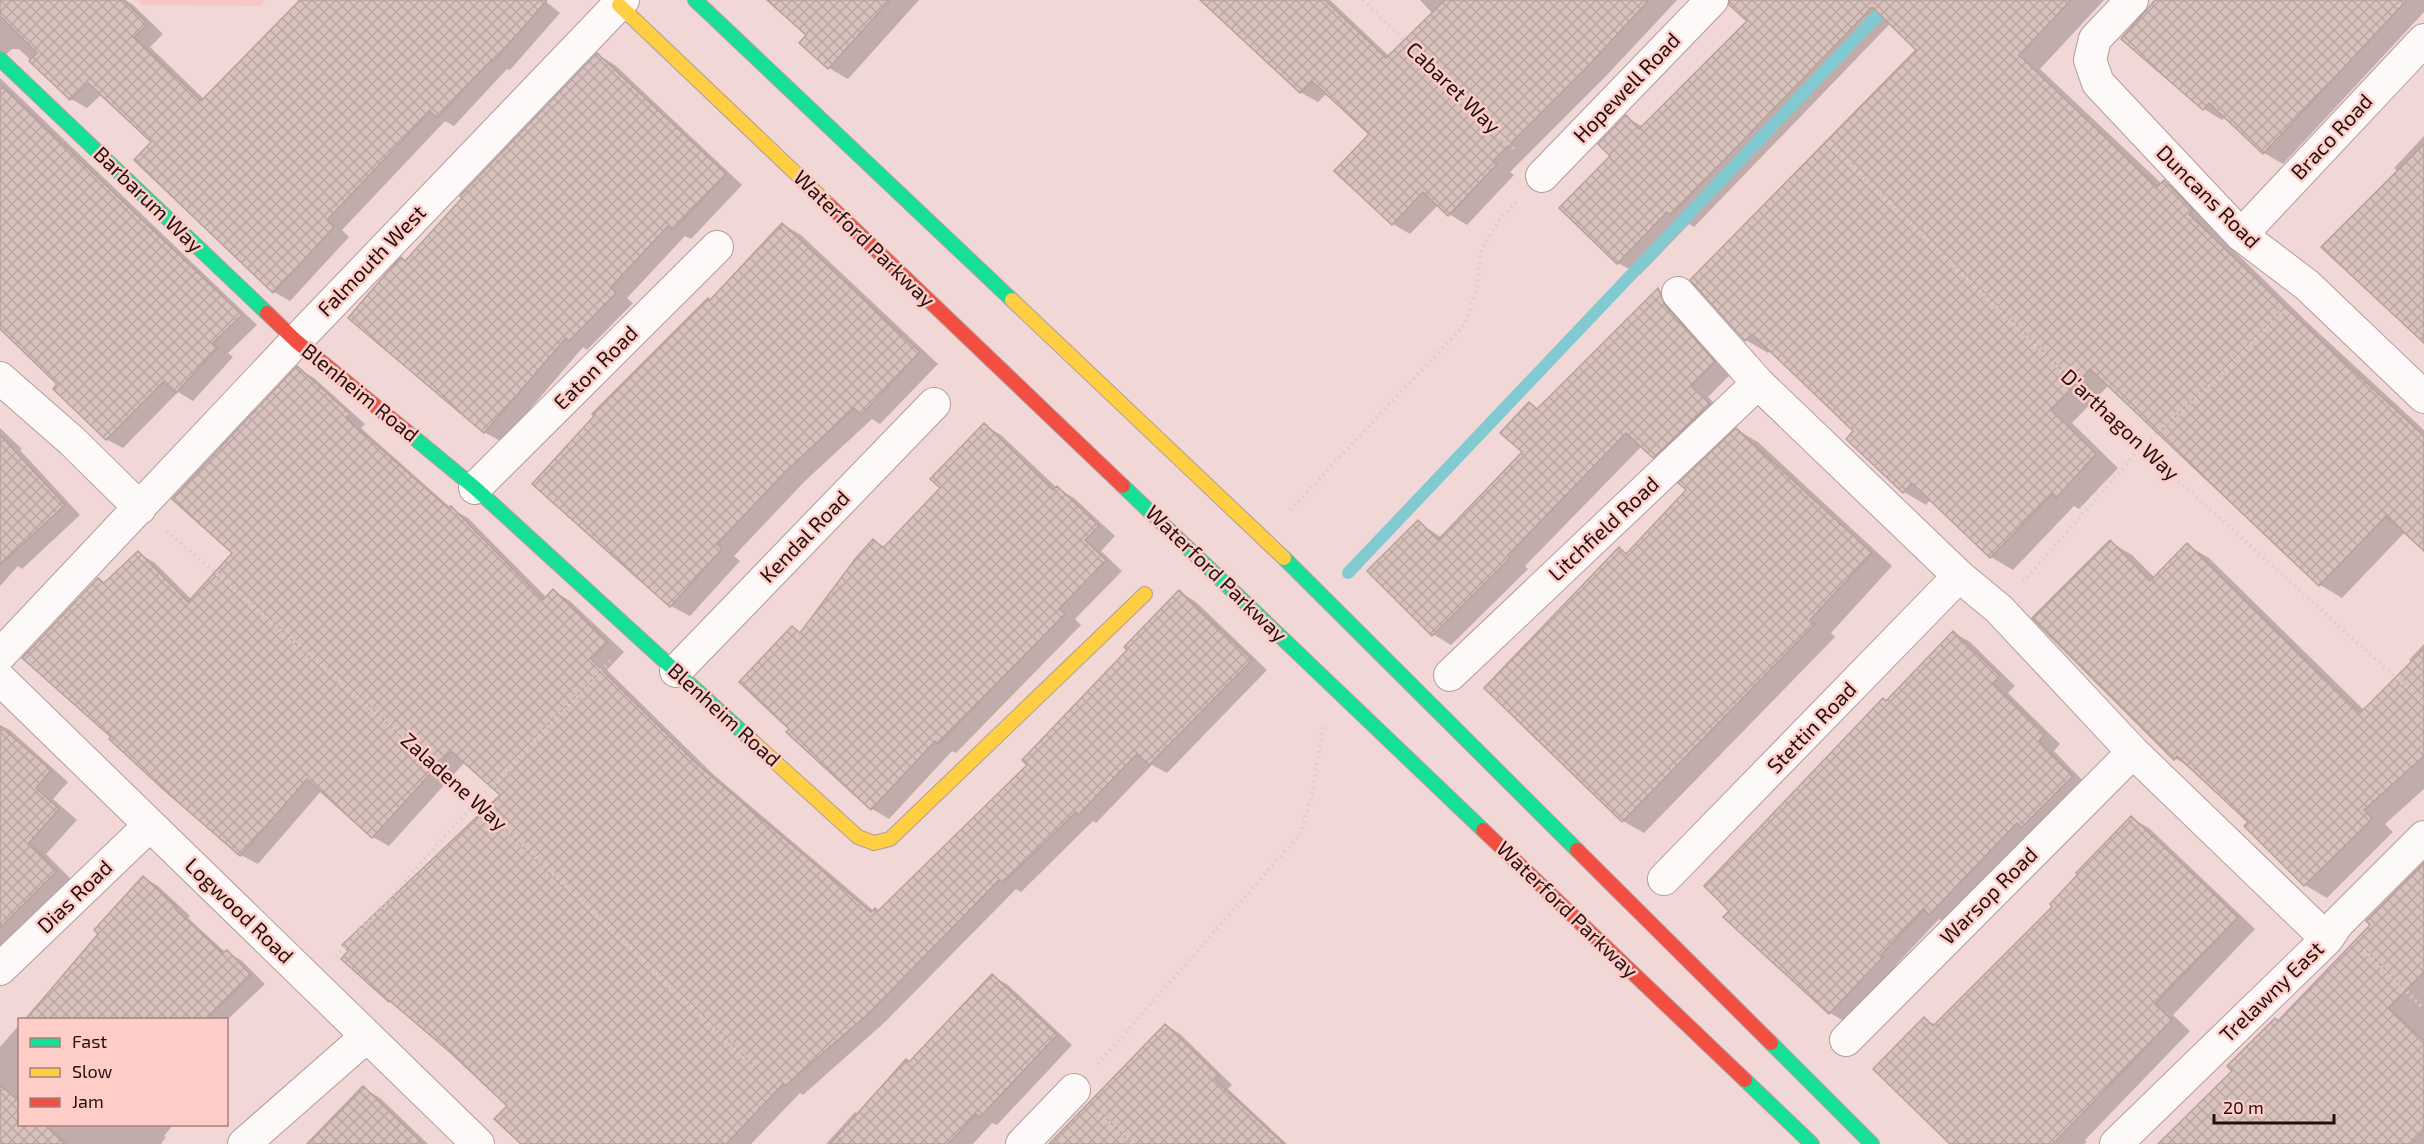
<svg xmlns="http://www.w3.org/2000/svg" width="2424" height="1144" font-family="'Exo 2',sans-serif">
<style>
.built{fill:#f8c7c3}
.shadow{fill:#0003}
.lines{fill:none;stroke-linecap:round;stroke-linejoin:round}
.stream{stroke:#81cad2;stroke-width:12}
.building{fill:url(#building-cross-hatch);stroke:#b6a19b;stroke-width:1.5}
.street-casing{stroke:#b29c9b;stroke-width:34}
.fast-casing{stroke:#b29c9b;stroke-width:16}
.slow-casing{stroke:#b29c9b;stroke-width:16}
.jam-casing{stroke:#b29c9b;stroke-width:16}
.path{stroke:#d7cecd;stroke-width:4;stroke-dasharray:1.5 4.5;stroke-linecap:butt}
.street{stroke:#fdf9f9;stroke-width:32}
.fast{stroke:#16e098;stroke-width:14}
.slow{stroke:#ffcf43;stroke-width:14}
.jam{stroke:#f24e42;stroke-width:14}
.labels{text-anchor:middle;stroke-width:5;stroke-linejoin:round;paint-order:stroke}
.street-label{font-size:21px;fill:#24100e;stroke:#fecdc8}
</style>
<defs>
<pattern id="building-cross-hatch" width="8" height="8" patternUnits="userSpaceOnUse" patternTransform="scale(1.5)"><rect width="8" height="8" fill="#d9c2bd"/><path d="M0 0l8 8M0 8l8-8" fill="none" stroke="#baa6a1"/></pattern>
</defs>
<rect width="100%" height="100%" fill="#f1d7d5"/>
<!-- built -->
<path class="built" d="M137 0H266L260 6 142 5Z"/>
<!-- shadow -->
<path class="shadow" d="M0 0H125L132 4 163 34 150 47 204 99 302 0H544L560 13 510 70 507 69 454 126 445 121 342 230 349 237 290 301 274 292 154 142 102 94 87 108 71 99 19 49H12L0 60Z
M769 0H919L848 79 829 68 801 43 808 35Z
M1202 0H1330L1390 57 1433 14 1420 0H1677L1606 76 1510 172 1514 175 1467 225 1449 214 1439 204 1410 234 1393 224 1371 134 1327 93 1318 102 1300 92Z
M1750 0H1907L1910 3 1694 227 1689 224 1640 275 1618 263 1612 156 1626 117 1643 127 1749 21Z
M1961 0H2104L2040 69 2162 184 2164 181 2186 194 2214 223 2210 227 2307 322 2424 430V549L2405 532 2342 598 2320 585 2109 385 2072 423 2118 468 2079 509 2074 506 2013 570 1991 557 1931 499 1926 505 1904 492 1855 431 1771 350 1768 353 1746 340 1692 280 1918 50Z
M2157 0H2424V12L2283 164 2264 153 2225 117 2222 120 2204 109Z
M598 55 615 65 742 185 691 239 685 236 627 298 633 303 587 350 583 347 502 442 484 432 406 262Z
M0 78 257 325 228 353 233 357 193 401 178 392 123 448 106 439 60 384 0 327Z
M2424 136V341L2398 172 2394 168Z
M782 224 801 235 938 364 880 424 872 419 805 481 734 556 740 561 690 616 671 606 710 301Z
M1658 290 1676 300 1732 373 1708 397 1727 415 1672 467 1654 457 1642 446 1525 566 1528 569 1451 645 1433 634 1418 522 1442 538 1524 452 1529 404 1539 409Z
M297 368 314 378 365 424 361 428 452 509 468 518 547 598 553 591 570 601 624 652 607 670 714 775 874 911 879 912 1029 765 1179 592 1196 602 1267 670 1167 773 1152 765 1096 823 1093 821 1021 892 1016 889 885 1022 803 1095 800 1093 751 1144H525L510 1105 452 1052 390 1001 343 959 502 795 465 762 389 846 373 837 322 790 258 864 241 855 113 737 106 584 138 553 155 563 192 600 234 553Z
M984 425 1001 435 1057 488 1074 498 1115 536 1101 551 1122 571 1075 619 1081 625 956 753 952 751 889 819 872 809 789 732 792 729V628L802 633 874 541 885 547 942 488Z
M0 428 22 449 20 450 80 515 22 569 18 566 0 586Z
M1737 430 1758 442 1892 566 1831 633 1835 637 1644 833 1623 821 1619 549 1628 554 1688 490Z
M2110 542 2132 555 2155 578 2187 545 2209 558 2364 710 2412 663 2409 660 2424 644V789L2385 824 2393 832 2327 898 2305 885 2250 822 2194 770 2175 758Z
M1954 633 1970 642 2015 686 2008 693 2060 744 2054 751 2088 786 1946 923 1939 919 1896 965 1898 967 1846 1022 1830 1013 1886 702Z
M0 725 10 730 68 782 53 799 77 820 46 854 74 882 0 957Z
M2131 818 2149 828 2255 929 2173 1015 2190 1031 2085 1140 2087 1142 2084 1144H1956L1924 1019 1936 1025 2054 907Z
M2424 867V1144H2160L2234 1071 2372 925Z
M144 878 158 886 190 916 188 918 226 953 241 960 265 984 226 1021 24 1020 34 1008 36 1009 100 934Z
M992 976 1008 985 1072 1045 997 1125 992 1123 973 1144H826L855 1112 859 1115 910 1063Z
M20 1024V1124H174L164 1136 166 1137 161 1144H0V1047Z
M1166 1025 1180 1034 1232 1085 1228 1089 1287 1144H1049Z
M363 1088 380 1098 428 1144H309Z"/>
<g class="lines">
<!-- stream -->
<path class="stream" d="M1348 573 1892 0"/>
</g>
<!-- building -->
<path class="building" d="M0 0H123L148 24 134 37 201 101 300 0H547L493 62 491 60 437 118 430 111 327 220 334 227 273 293 134 160 151 142 88 83 70 100 29 61 37 53 0 16Z
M767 0H890L828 69 799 43 806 35Z
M1200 0H1325L1386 58 1445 0H1649L1588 66 1493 161 1497 164 1448 216 1423 192 1392 225 1334 171 1369 134 1312 81 1300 93Z
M1729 0H2071L2019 55 2157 187 2164 180 2193 210 2189 214 2285 307 2424 436V551L2386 516 2319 586 2090 369 2051 410 2096 454 2056 498 2052 494 1990 558 1912 483 1903 493 1846 439 1853 431 1752 334 1745 341 1690 280 1916 50 1872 7 1671 215 1667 212 1617 264 1559 208 1610 156 1598 144 1626 115 1639 129 1747 21 1729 5Z
M2155 0H2407L2263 154 2209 103 2203 110 2121 39Z
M597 53 726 174 673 230 668 226 611 287 616 293 569 341 566 338 484 433 348 318 389 270 401 257 405 261 462 198 460 196Z
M3 87 242 315 213 343 218 347 176 393 163 382 106 440 53 389 57 384 0 329V90Z
M2424 144V343L2321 247Z
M782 223 920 352 861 415 854 408 786 471 717 544 722 549 670 607 532 484 594 416 592 414 708 298 710 300Z
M1658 288 1665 305 1715 362 1691 386 1710 404 1653 458 1626 433 1508 555 1510 558 1432 636 1367 571 1418 520 1438 540 1522 452 1500 433 1529 402 1537 409Z
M297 366 350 414 346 418 448 508 451 506 543 600 553 589 608 642 591 659 697 764 871 912 875 908 878 911 1027 765 1022 760 1127 650 1124 647 1179 590 1252 660 1149 765 1137 754 1078 815 1076 812 1003 883 999 880 869 1013 785 1086 783 1084 726 1144H521L494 1119 507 1106 451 1053 390 1001 389 1002 341 959 348 951 342 945 500 795 451 751 372 838 307 779 240 856 163 789 109 739 111 737 22 658 98 578 104 583 138 551 188 602 232 553 172 499Z
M984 423 1053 490 1057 486 1099 526 1085 540 1106 560 1059 609 1065 614 938 744 935 741 871 810 786 732 789 729 739 682 792 626 800 633 856 558 873 539 883 548 940 488 930 479Z
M1736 428 1872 553 1810 620 1815 624 1622 822 1484 688 1619 547 1626 554 1686 490 1678 483Z
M0 435 65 505 0 565Z
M2110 540 2150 581 2187 543 2360 713 2424 649V756L2364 810 2372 819 2304 886 2244 826 2248 822 2177 756 2174 760 2032 618Z
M1953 631 2000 676 1993 683 2045 734 2039 741 2073 776 2021 828 2017 823 1929 915 1924 909 1881 955 1883 957 1829 1014 1723 917 1729 911 1704 886 1883 698 1886 701Z
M0 726 51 770 36 788 59 809 29 843 57 871 0 928Z
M2131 816 2238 917 2155 1004 2172 1020 2053 1144H1950L1873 1069 1924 1017 1933 1026 2052 907 2050 904 2078 874 2076 873Z
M2424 862V972L2389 1008 2424 1041V1131L2411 1144H2158L2232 1071 2227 1066 2275 1018 2278 1021 2370 925 2366 921Z
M143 876 177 907 175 909 223 953 227 950 251 975 205 1020H25L98 934 94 930Z
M992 974 1057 1035 980 1117 976 1114 948 1144H830L906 1059 909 1062Z
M1165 1024 1219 1076 1215 1080 1284 1144H1049Z
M0 1085 20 1102V1125H45L67 1144H0Z
M363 1086 423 1144H307Z"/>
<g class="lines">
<defs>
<path id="street" d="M2132 0 2095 39 2090 60 2098 83 2241 235 2307 285 2424 397
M1542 176 1712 0
M2241 235 2424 40
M1678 293 1758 383 1959 576 1999 609 2133 752 2327 939
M0 378 72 441 140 508
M475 488 717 247
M0 655 296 341 623 0
M676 671 934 404
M1450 675 1758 383
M0 679 478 1144
M1664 879 1959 576
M0 969 150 825
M1846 1040 2133 752
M244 1144 367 1036
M1022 1144 1074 1090
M2116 1144 2327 939 2337 924 2424 837"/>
<path id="fast" d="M695 0 1012 300
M0 59 267 313
M406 431 475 488 751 740
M1123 486 1483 830
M1284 558 1577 850
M1771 1043 1872 1144
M1745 1080 1812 1144"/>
<path id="slow" d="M619 5 829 205
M1012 300 1284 558
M751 740 858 837 874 843 890 839 1145 594"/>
<path id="jam" d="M829 205 1123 486
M267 313 296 341 406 431
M1483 830 1745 1080
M1577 850 1771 1043"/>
</defs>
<!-- street casing -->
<use href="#street" class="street-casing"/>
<!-- fast casing -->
<use href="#fast" class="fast-casing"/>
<!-- slow casing -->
<use href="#slow" class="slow-casing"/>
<!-- jam casing -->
<use href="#jam" class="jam-casing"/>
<!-- path -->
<path class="path" d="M1363 0 1516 151
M1824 140 2141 447 2424 703
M1290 510 1465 324 1477 288 1480 253 1500 218 1518 200
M167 531 477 801 756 1069
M2023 582 2141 447 2221 375 2281 312
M2364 950 2424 1009
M336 957 477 801 610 661
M1098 1064 1301 833 1312 794 1323 727
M1100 1114 1133 1144"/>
<!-- street -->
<use href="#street" class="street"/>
<!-- fast -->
<use href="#fast" class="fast"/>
<!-- slow -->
<use href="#slow" class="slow"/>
<!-- jam -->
<use href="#jam" class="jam"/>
</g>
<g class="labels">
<!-- street labels -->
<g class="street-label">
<text transform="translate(1453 88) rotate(44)" y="7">Cabaret Way</text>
<text transform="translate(1627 88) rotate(-46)" y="7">Hopewell Road</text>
<text transform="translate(2332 137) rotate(-47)" y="7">Braco Road</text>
<text transform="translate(2208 197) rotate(45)" y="7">Duncans Road</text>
<text transform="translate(148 200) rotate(44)" y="7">Barbarum Way</text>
<text transform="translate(864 239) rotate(44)" y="7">Waterford Parkway</text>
<text transform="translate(372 261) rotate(-46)" y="7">Falmouth West</text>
<text transform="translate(596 368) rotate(-45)" y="7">Eaton Road</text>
<text transform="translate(360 393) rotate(39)" y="7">Blenheim Road</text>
<text transform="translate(2120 425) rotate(43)" y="7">D'arthagon Way</text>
<text transform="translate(1604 529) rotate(-43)" y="7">Litchfield Road</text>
<text transform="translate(805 537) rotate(-46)" y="7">Kendal Road</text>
<text transform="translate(1216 574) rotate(44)" y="7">Waterford Parkway</text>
<text transform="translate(724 715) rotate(42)" y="7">Blenheim Road</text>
<text transform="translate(1812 728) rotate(-46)" y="7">Stettin Road</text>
<text transform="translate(454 782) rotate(42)" y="7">Zaladene Way</text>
<text transform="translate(1989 896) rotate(-45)" y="7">Warsop Road</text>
<text transform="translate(75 897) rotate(-44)" y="7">Dias Road</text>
<text transform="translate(1567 910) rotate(44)" y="7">Waterford Parkway</text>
<text transform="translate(239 911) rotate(44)" y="7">Logwood Road</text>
<text transform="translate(2272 992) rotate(-44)" y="7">Trelawny East</text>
</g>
</g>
<!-- legend -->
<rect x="18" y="1018" width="210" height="108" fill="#fecdc8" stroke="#a7817e" stroke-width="1.5"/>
<rect x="30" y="1038" width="30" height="9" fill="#16e098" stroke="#a7817e" stroke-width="1.5"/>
<text x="72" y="1048" font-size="18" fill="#24100e">Fast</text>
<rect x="30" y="1068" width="30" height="9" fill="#ffcf43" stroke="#a7817e" stroke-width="1.5"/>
<text x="72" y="1078" font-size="18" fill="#24100e">Slow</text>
<rect x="30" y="1098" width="30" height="9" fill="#f24e42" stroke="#a7817e" stroke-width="1.5"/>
<text x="72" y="1108" font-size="18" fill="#24100e">Jam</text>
<!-- scale -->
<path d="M2214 1114v9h120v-9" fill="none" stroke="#24100e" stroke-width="3"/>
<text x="2223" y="1114" font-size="18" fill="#24100e" stroke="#fecdc8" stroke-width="4.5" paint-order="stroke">20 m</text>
</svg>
